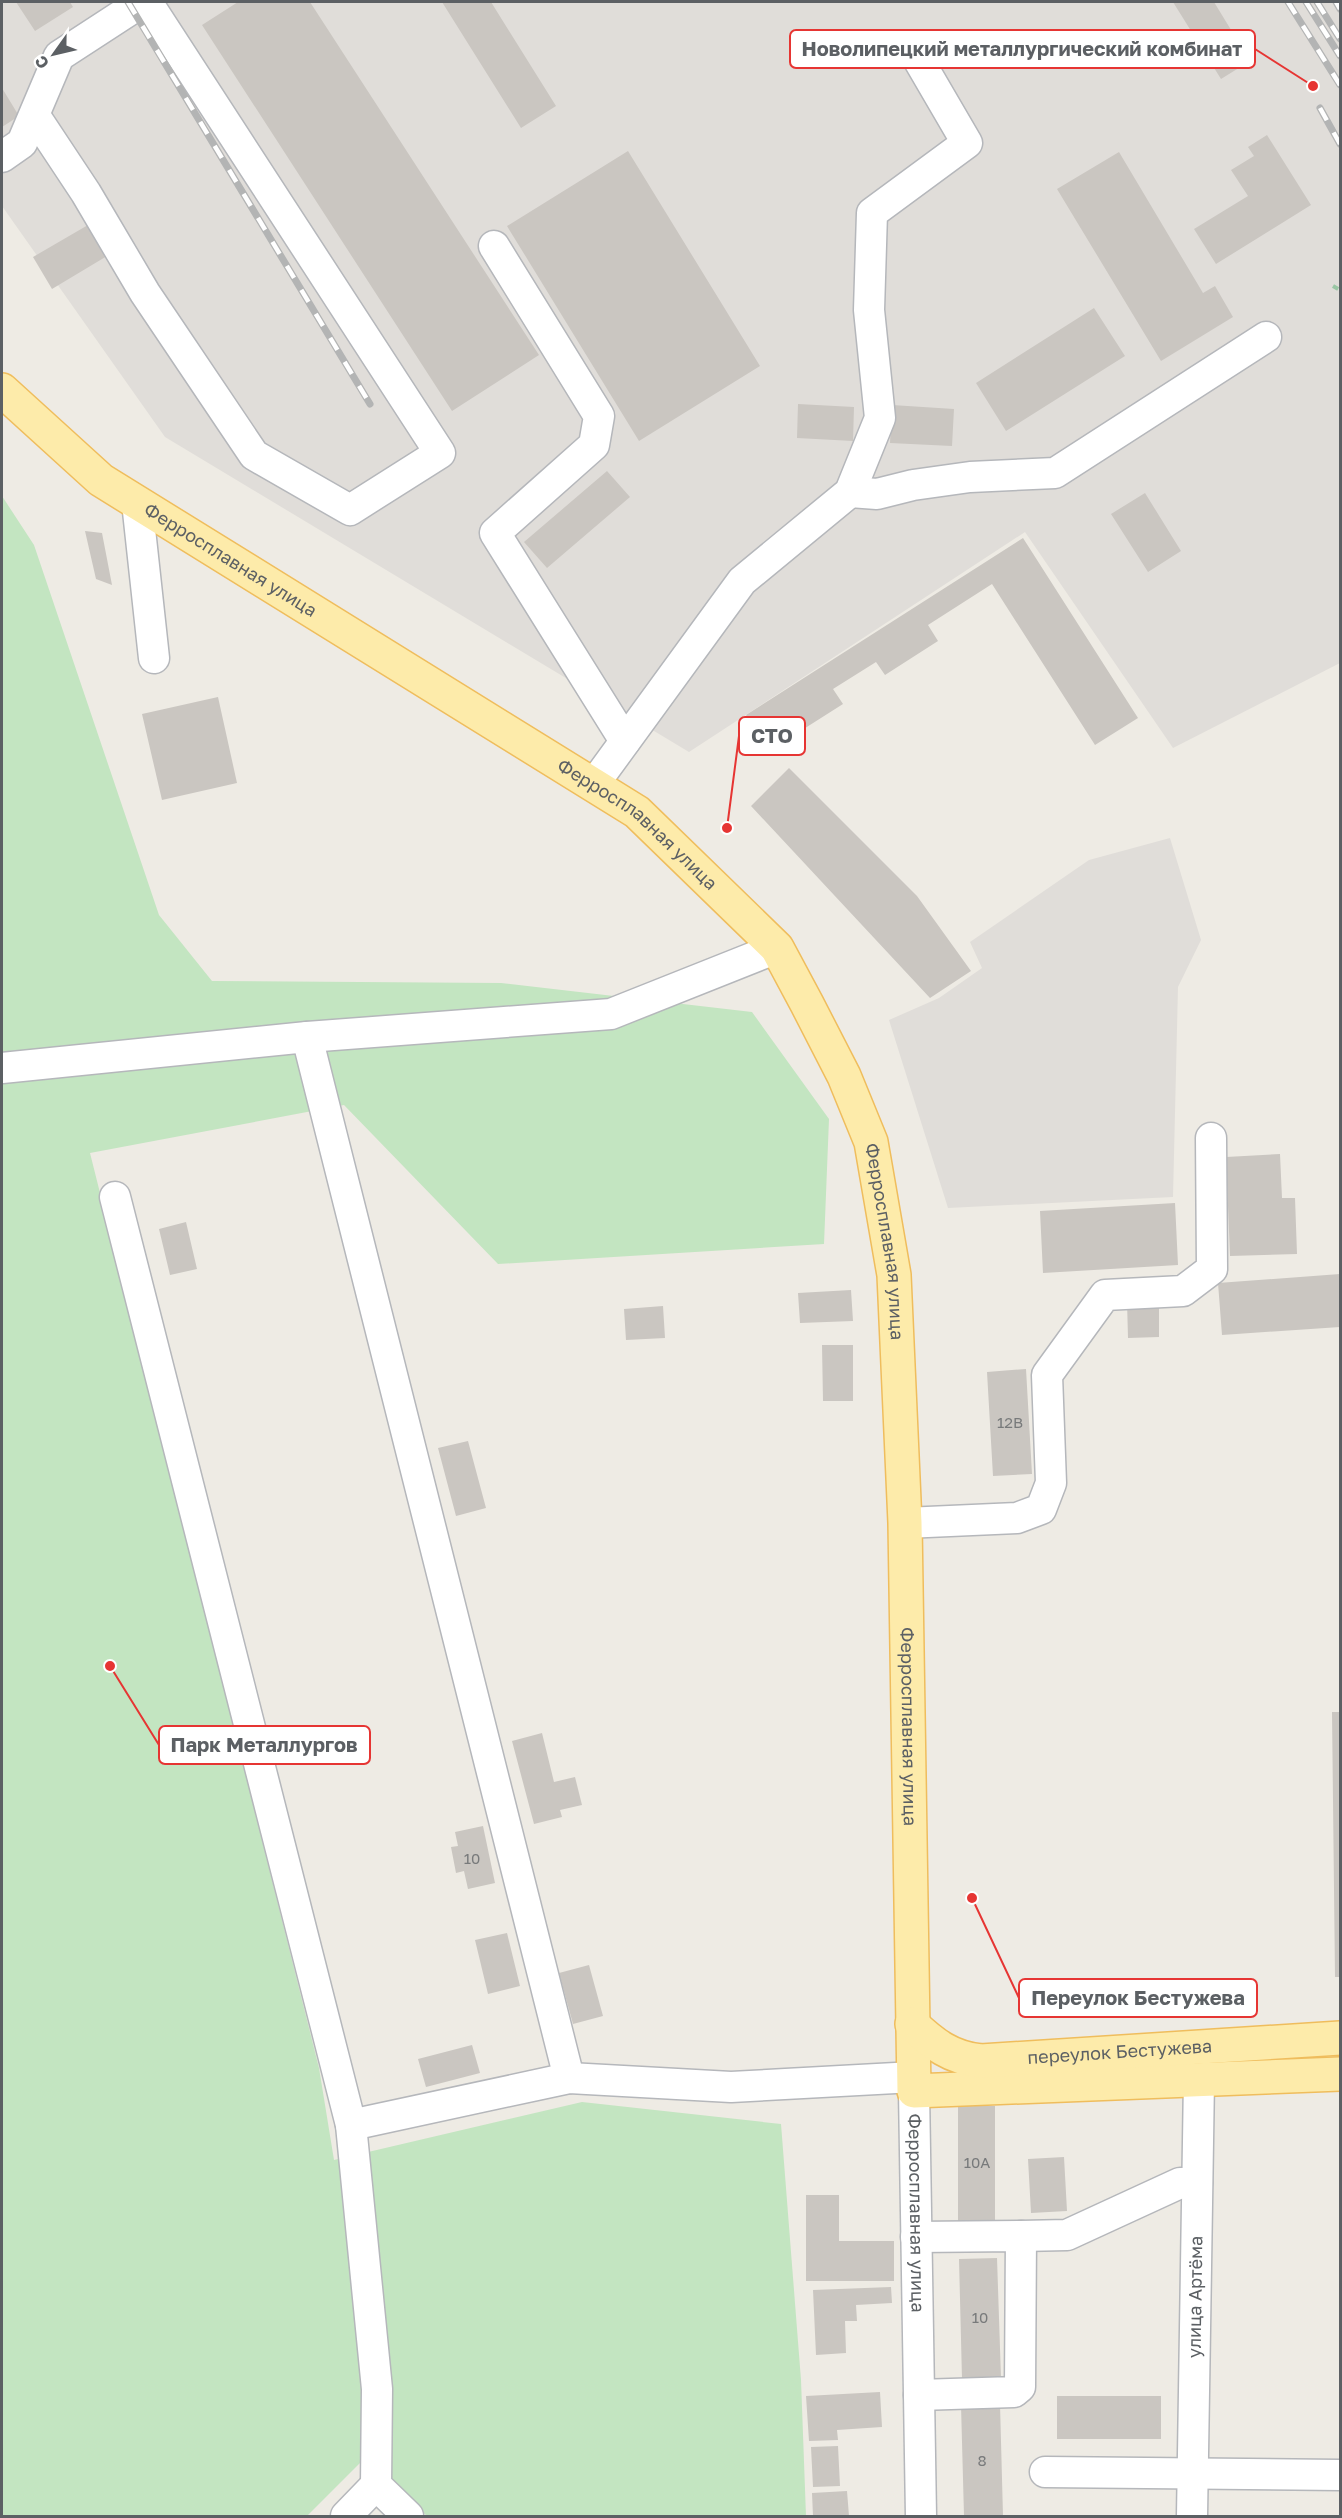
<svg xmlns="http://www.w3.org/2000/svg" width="1342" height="2518" font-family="'Golos Text',sans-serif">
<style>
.industrial{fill:#e0ddd9}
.green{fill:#c3e5c1}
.building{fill:#cac6c1}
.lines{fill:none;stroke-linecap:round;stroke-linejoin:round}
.minor-casing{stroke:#b5b7bb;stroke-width:33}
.major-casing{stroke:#efbd5d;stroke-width:36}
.path{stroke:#9ac6a4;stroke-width:4;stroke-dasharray:6 3;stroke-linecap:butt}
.minor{stroke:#fff;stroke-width:30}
.major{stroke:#fdebaa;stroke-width:33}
.rail-casing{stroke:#b3b4b4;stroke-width:7}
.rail{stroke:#fff;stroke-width:4.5;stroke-dasharray:14;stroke-linecap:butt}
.labels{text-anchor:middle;stroke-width:4.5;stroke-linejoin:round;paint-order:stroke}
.number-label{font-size:15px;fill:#787a7b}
.street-label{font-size:18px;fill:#5c6064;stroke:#fff}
.leader{fill:none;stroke:#e63533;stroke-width:2}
.callout-dot{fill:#e63533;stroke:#fff;stroke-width:2}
.callout{fill:#fff;stroke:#e63533;stroke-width:2}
.callout-label{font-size:20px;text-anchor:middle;font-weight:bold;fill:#5c6064}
</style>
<rect width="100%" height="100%" fill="#eeebe4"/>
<!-- industrial -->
<path class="industrial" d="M2 2H1340V663L1173 748 1025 532 689 752 165 437 2 206Z
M1170 838 1201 940 1178 987 1173 1197 948 1208 889 1020 939 998 982 968 970 942 1089 860Z"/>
<!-- green -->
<path class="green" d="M2 496 34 545 159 915 212 981 501 983 752 1012 829 1119 824 1244 498 1264 344 1105 90 1153 319 2068 334 2160 582 2102 781 2124 801 2380 806 2516H427L364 2459 307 2516H2Z"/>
<!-- building -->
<path class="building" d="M16 2H70L73 7 35 31Z
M238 2H310L539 355 452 411 202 25Z
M442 2H491L556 106 521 128Z
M1173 2H1214L1250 61 1221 79Z
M2 88 19 116 2 127Z
M1267 135 1311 205 1216 264 1194 229 1248 196 1231 170 1254 156 1248 147Z
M628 151 760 366 639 441 507 226Z
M1119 152 1203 293 1215 286 1233 317 1161 361 1057 189Z
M88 225 107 256 52 289 33 257Z
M1094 308 1125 356 1006 431 976 383Z
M798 404 854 407 853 441 797 438Z
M892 405 954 409 952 446 890 443Z
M607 471 630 497 547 568 524 542Z
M1145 493 1181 551 1148 572 1111 514Z
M85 531 102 533 112 585 96 579Z
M1023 538 1138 718 1095 745 992 584 928 625 938 641 885 675 876 662 833 689 843 704 769 751 746 715Z
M218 697 237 783 162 800 142 714Z
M789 768 917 896 971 971 930 998 751 806Z
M1280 1154 1282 1198H1295L1297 1254 1230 1256 1226 1157Z
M1175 1203 1178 1265 1043 1273 1040 1211Z
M186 1222 197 1269 170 1275 159 1229Z
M1340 1274V1327L1222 1335 1218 1283Z
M851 1290 853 1321 800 1323 798 1293Z
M1127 1301H1159V1337L1128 1338Z
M663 1306 665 1338 626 1340 624 1309Z
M822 1345H853V1401H823Z
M1026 1369 1032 1474 993 1476 987 1372Z
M468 1441 486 1508 456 1516 438 1448Z
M1332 1712H1340V1977H1335Z
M542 1733 554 1782 575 1777 582 1805 560 1810 562 1817 534 1824 512 1741Z
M483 1826 495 1883 468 1889 464 1871 456 1873 451 1847 458 1846 455 1832Z
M507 1933 520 1986 488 1994 475 1940Z
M589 1965 603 2016 573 2024 559 1973Z
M472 2045 480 2073 426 2087 418 2059Z
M958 2106H995V2221H958Z
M1064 2157 1067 2211 1031 2213 1028 2159Z
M806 2195H839V2241H894V2281H806Z
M997 2258 1001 2378 962 2379 959 2259Z
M891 2287 892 2303 856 2305 857 2321H845L846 2353 816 2355 813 2290Z
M880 2392 882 2427 837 2430 838 2440 809 2441 806 2396Z
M1057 2396H1161V2439H1057Z
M1000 2404 1003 2516H964L961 2405Z
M838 2446 840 2486 813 2487 811 2447Z
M847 2491 849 2516H813L812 2493Z"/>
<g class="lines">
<defs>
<g id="minor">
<path d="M35 116 86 193 145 293 254 455 350 510 440 453 147 2"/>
<path d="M2 157 22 143 59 56 142 2"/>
<path d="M494 246 599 416 594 445 495 533 625 741"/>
<path d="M850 492 877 494 913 485 970 477 1055 473 1266 337"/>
<path d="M137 502 154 658"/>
<path d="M594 784 742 581 850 492 880 418 869 310 872 213 967 143 911 47"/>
<path d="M307 1037 569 2078"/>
<path d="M2 1068 307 1037 611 1014 777 948"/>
<path d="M115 1197 351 2125 377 2389 376 2485 408 2516"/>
<path d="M905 1523 1017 1518 1041 1509 1051 1483 1047 1375 1105 1295 1183 1291 1212 1269 1211 1138"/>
<path id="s1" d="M914 2091 921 2516"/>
<path d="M351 2125 569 2078 731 2087 914 2077"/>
<path d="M1021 2236 1067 2235 1180 2183H1197"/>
<path d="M916 2237 1021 2236 1020 2387 1014 2392 919 2395"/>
<path d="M1045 2472 1340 2475"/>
<path d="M346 2516 376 2485"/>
<path id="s2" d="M1192 2516 1199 2079"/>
</g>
<g id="major">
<path id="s3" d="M2 390 101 480 637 812 777 948 807 1004 844 1076 871 1142 894 1275 905 1523 914 2091 1340 2074"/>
<path id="s4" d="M912 2024C933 2044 951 2058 981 2061L1340 2038"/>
</g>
</defs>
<!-- minor casing -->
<use href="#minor" class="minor-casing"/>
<!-- major casing -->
<use href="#major" class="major-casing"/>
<!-- path -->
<path class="path" d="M1333 286 1340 290"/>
<!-- minor -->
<use href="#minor" class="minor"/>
<!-- major -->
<use href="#major" class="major"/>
<defs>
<path id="rail" d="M128 2 370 404
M1288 2 1340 85
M1306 2 1340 56
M1317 2 1340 39
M1336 2 1340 9
M1320 108 1340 144"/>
</defs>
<!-- rail casing -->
<use href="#rail" class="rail-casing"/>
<!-- rail -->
<use href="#rail" class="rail"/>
</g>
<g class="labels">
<!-- number labels -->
<g class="number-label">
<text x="1010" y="1428">12В</text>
<text x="472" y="1864">10</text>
<text x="977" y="2168">10А</text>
<text x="980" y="2323">10</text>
<text x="982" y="2466">8</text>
</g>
<!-- street labels -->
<g class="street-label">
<text dy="6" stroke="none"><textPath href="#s3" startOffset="286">Ферросплавная улица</textPath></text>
<text dy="6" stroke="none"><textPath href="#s3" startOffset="772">Ферросплавная улица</textPath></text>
<text dy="6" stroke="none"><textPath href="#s3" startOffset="1276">Ферросплавная улица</textPath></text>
<text dy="6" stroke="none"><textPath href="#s3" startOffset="1762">Ферросплавная улица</textPath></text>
<text dy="6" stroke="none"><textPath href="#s4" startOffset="219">переулок Бестужева</textPath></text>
<text dy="6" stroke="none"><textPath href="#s1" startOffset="122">Ферросплавная улица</textPath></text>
<text dy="6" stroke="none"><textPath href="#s2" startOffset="219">улица Артёма</textPath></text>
</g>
</g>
<!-- callouts -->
<path class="leader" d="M1313 86L1255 49M727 828L739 736M110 1666L159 1745M972 1898L1019 1998"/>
<g class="callout-dot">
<circle cx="1313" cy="86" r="6"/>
<circle cx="727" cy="828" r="6"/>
<circle cx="110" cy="1666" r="6"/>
<circle cx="972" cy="1898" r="6"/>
</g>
<g class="callout">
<rect x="790" y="30" width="465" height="38" rx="6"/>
<rect x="739" y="717" width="66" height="38" rx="6"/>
<rect x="159" y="1726" width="211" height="38" rx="6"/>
<rect x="1019" y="1979" width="238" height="38" rx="6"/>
</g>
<g class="callout-label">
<text x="1022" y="56">Новолипецкий металлургический комбинат</text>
<text x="772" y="743">СТО</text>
<text x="264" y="1752">Парк Металлургов</text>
<text x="1138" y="2005">Переулок Бестужева</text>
</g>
<!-- border -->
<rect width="1342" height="2518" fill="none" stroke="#5c6064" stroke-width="6"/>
<!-- north arrow -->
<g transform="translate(54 54) rotate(236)" stroke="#ffffff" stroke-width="4.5" paint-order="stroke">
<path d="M0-4.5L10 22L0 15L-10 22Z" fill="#5c6064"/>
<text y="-9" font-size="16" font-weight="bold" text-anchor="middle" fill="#5c6064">С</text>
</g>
</svg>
